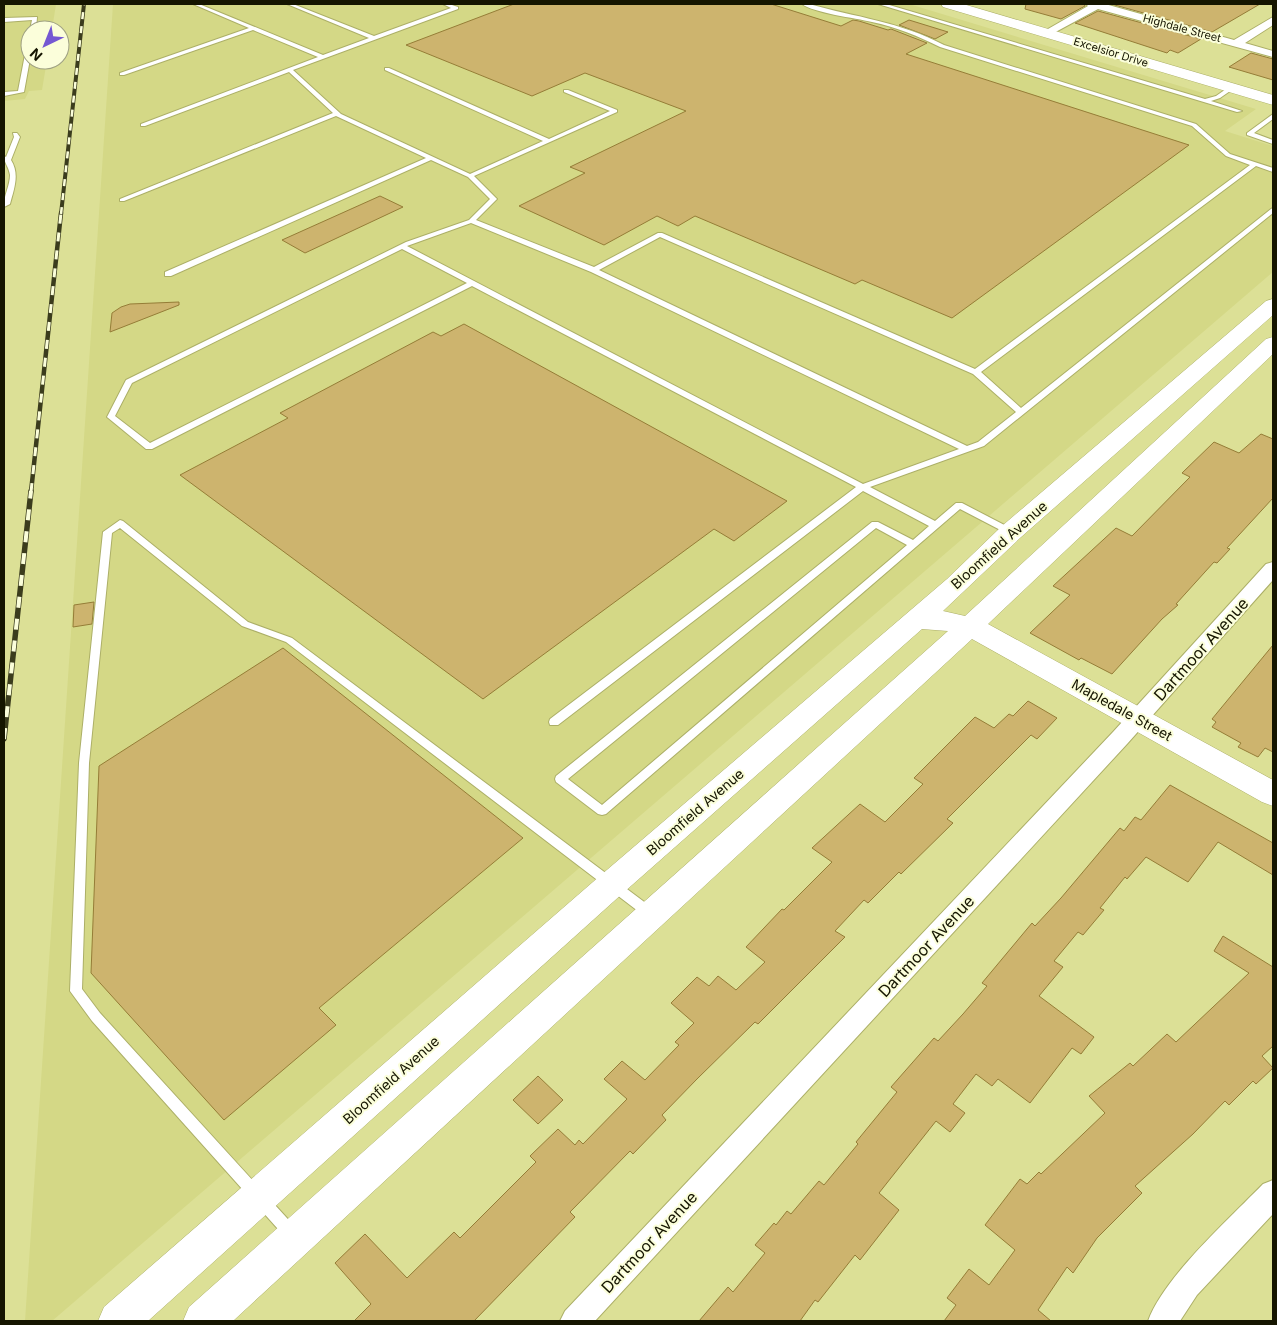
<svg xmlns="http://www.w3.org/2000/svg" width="1277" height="1325" font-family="Inter,sans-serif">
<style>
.built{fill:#d4d886}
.building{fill:#cdb46e;stroke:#957d37}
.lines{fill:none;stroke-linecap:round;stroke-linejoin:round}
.lane-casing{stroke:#acaf67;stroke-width:2}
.street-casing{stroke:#acaf67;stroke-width:2}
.secondary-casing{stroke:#acaf67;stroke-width:1}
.lane{fill:#fff;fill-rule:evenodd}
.street{fill:#fff;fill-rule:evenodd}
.secondary{fill:#fff;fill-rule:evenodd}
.rail-far2-casing{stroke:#3b3c1d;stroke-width:4}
.rail-far1-casing{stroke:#3b3c1d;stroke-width:4.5}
.rail-casing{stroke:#3b3c1d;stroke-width:5.5}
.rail-far2{stroke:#fbfeda;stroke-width:2.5;stroke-dasharray:7;stroke-linecap:butt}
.rail-far1{stroke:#fbfeda;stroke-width:3;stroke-dasharray:9;stroke-linecap:butt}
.rail{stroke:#fbfeda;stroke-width:4;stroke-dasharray:11;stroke-linecap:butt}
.labels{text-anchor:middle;stroke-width:4;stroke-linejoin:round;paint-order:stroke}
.far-street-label{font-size:11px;fill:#151500;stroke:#fbfeda}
.street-label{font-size:14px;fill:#151500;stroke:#fbfeda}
.near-street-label{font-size:16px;fill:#151500;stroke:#fbfeda}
</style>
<rect width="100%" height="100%" fill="#dce096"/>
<!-- built -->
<path class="built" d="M4 4H56L52 30H30V60H47L42 90 29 91 25 99 4 101Z
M113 4H909L1256 109 1225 131 1273 146V272L52 1321H25Z"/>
<!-- building -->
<path class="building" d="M514 4H771L841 26 853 20 859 21 888 30 891 29 927 43 906 54 1189 145 952 318 862 280 855 284 695 216 678 226 657 216 604 245 519 206 585 173 570 167 686 111 585 73 532 96 406 45Z
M1026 4H1084L1085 6 1061 19 1025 9Z
M1111 4H1260L1212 32Z
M1098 11 1201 39 1178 53 1170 50 1167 53 1075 23Z
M909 20 948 32 935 39 899 25Z
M1251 53 1273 59V80L1229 67Z
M380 196 403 207 305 253 282 240Z
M179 302V305L110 332 112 313 121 307 130 304Z
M464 324 787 501 734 541 714 529 483 699 180 475 288 418 280 413 433 332 441 336Z
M1261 434 1273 439V498L1227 548 1230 549 1217 563 1214 562 1176 604 1178 605 1162 619 1112 674 1081 658 1079 660 1030 633 1070 595 1053 586 1116 528 1132 536 1190 477 1182 473 1214 442 1239 453Z
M94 602 92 624 73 627 74 605Z
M1273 645V752L1265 748 1258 757 1238 747 1241 743 1212 727 1216 722 1212 719Z
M283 648 523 838 319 1008 336 1025 224 1120 91 973 99 766Z
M1028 701 1057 718 1037 739 1031 735 947 819 953 823 901 874 899 872 868 903 864 900 835 931 845 937 758 1024 755 1022 697 1079 662 1115 666 1120 633 1154 630 1151 570 1212 575 1217 474 1321H354L371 1304 335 1263 365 1234 407 1278 454 1232 460 1238 536 1162 530 1156 558 1129 575 1145 579 1140 583 1144 627 1099 604 1079 622 1061 645 1080 679 1045 675 1042 694 1023 671 1003 697 977 709 986 718 976 736 990 765 962 746 947 782 909 784 910 832 862 812 848 860 804 885 822 923 784 914 778 975 717 994 728 1009 714 1013 716Z
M1170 785 1273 843V875L1218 842 1188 882 1146 857 1127 879 1125 877 1100 908 1104 910 1083 935 1078 932 1054 961 1063 967 1039 996 1094 1037 1081 1054 1072 1048 1030 1103 998 1079 992 1086 976 1074 953 1104 965 1113 950 1132 936 1121 879 1193 899 1210 860 1260 855 1255 818 1302 815 1300 800 1321H699L728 1287 733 1292 765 1253 755 1245 774 1223 776 1225 787 1211 791 1214 819 1181 824 1185 858 1144 856 1142 897 1092 891 1087 934 1038 938 1041 963 1014 987 986 982 983 1032 923 1035 926 1061 898 1120 828 1124 831 1135 817 1141 820Z
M1223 936 1273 967V1046L1262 1056 1273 1068 1256 1084 1253 1081 1229 1105 1225 1101 1193 1134 1135 1186 1142 1193 1097 1238 1073 1273 1067 1267 1038 1310 1051 1321H944L956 1305 947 1298 969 1269 989 1285 1015 1250 985 1225 1020 1179 1027 1184 1039 1172 1041 1174 1105 1113 1089 1096 1130 1063 1133 1066 1167 1034 1176 1042 1249 973 1214 951Z
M538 1076 563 1100 538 1124 513 1100Z"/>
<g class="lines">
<defs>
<path id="lane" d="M193 4H199L323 55 369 38 287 4H293L374 36 451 8 443 4H449L458 7V9L293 70 341 114 470 174 543 141 385 70V68H389L549 139 610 111 564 92V90H568L617 110V112L474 176 497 199 476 220 594 267 658 233H662L975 369 1250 165 1226 156 1192 126 940 47C918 36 896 27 872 22 855 18 814 13 802 4H809C855 17 901 22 944 45L1196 124 1230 154 1273 168V172L1256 166 981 372 1021 408 1271 209 1273 208V213L984 446 870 487 935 521 956 503H962L1014 530 1016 532 1014 534H1008L960 509 606 814 602 815 598 814 556 782 555 779 556 776 872 522H878L913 540 929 526 863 491 558 725H550L549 722 550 719 856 487 472 286 152 449H146L107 417 126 380 406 242 469 220 490 199 468 177 431 160 171 276H165V272L426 158 336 116 124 201H120V199L333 113 289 72 145 126H141V124L318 57 253 30 124 75H120V73L249 28ZM471 223 591 272 959 449 863 484 407 246ZM660 237 973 374 1016 412 978 442 967 446 599 270ZM402 249 467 283 150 443 115 416 132 383ZM876 528 907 545 602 805 568 779Z
M878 4H886L1205 99 1216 96 1229 87H1233V89L1220 98 1211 101 1242 111 1237 112Z
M37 17 36 30H30L32 20 4 22V18Z
M30 42V59L24 92 4 96V92L18 91 27 44Z
M1273 114V119L1254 133 1273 140V144L1247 135V133Z
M13 133H17L20 137 11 160C20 174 14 189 10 204L4 207C3 197 10 186 10 175 9 167 4 163 4 156L6 157 14 137Z
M120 520 123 521 248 622 292 638 655 910 657 914 655 918 651 919 647 918 286 642 242 626 120 528 112 533 89 763 82 989 100 1013 296 1228 298 1233 296 1238 291 1240 286 1238 92 1021 70 991 79 763 103 532Z"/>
<path id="street" d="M1086 4H1105L1234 40 1273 17V25L1245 43 1273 51V57L1098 9 1050 35 1046 36 1041 33 1088 6Z
M1273 562V580L1127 744 595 1321H560L565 1311 1113 732 1266 564Z
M1273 1180V1214L1197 1295 1180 1321H1148C1164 1277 1229 1219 1263 1184Z"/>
<path id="secondary" d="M941 4H963L1273 95V105L943 7Z
M1273 299V315L1020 538 943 611 965 616 1266 339 1273 337V354L988 624 1273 780V806L1262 802 972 639 233 1321H183L189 1307 948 631 922 629 623 893 148 1321H98L104 1307 601 875 947 579 1002 526 1266 301Z"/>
</defs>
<!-- lane casing -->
<use href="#lane" class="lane-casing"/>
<!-- street casing -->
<use href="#street" class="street-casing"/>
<!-- secondary casing -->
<use href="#secondary" class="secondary-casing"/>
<!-- lane -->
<use href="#lane" class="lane"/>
<!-- street -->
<use href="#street" class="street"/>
<!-- secondary -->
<use href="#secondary" class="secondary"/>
<defs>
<path id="rail-far2" d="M61 214 84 4"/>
<path id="rail-far1" d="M31 492 61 213"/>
<path id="rail" d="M4 739 31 491"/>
</defs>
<!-- rail-far2 casing -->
<use href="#rail-far2" class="rail-far2-casing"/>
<!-- rail-far1 casing -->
<use href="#rail-far1" class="rail-far1-casing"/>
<!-- rail casing -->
<use href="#rail" class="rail-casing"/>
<!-- rail-far2 -->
<use href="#rail-far2" class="rail-far2"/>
<!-- rail-far1 -->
<use href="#rail-far1" class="rail-far1"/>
<!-- rail -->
<use href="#rail" class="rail"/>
</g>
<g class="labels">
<!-- far-street labels -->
<g class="far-street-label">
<text transform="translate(1182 28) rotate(15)" y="4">Highdale Street</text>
<text transform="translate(1111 52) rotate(17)" y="4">Excelsior Drive</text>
</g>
<!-- street labels -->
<g class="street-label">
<text transform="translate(999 545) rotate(-42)" y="5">Bloomfield Avenue</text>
<text transform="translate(1122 710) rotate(29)" y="5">Mapledale Street</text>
<text transform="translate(695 812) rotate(-41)" y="5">Bloomfield Avenue</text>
<text transform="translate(391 1080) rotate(-42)" y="5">Bloomfield Avenue</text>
</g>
<!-- near-street labels -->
<g class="near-street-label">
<text transform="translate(1201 649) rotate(-48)" y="6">Dartmoor Avenue</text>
<text transform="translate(926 946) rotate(-47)" y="6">Dartmoor Avenue</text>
<text transform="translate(649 1242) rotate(-47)" y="6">Dartmoor Avenue</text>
</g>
</g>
<!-- border -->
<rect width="1277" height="1325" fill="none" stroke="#151500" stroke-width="10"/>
<!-- north arrow -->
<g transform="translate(45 45) rotate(223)"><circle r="24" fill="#fbfeda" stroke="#9fa183"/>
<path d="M0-4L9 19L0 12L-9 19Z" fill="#7558d2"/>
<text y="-8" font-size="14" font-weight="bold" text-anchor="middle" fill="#151500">N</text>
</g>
</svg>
